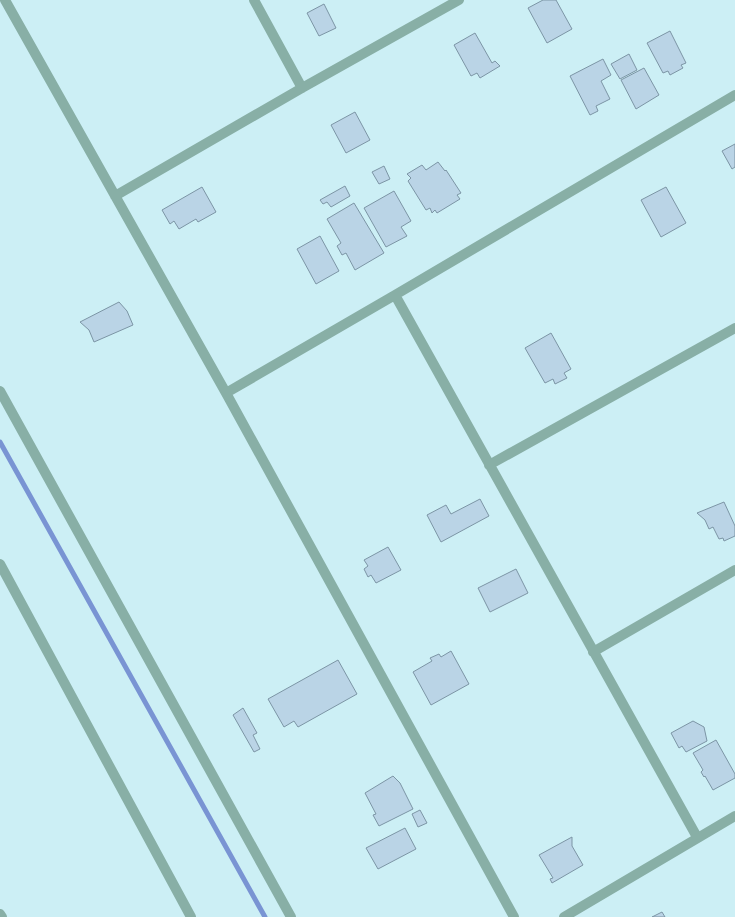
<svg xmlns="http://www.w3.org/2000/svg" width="735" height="917" font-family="'Times New Roman',serif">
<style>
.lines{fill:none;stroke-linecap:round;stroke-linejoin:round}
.stream{stroke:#7994d3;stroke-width:5}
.building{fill:#bad4e6;stroke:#7c95a5}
.street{stroke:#88afa6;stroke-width:10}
</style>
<rect width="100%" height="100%" fill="#cceff5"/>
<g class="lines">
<!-- stream -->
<path class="stream" d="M0 442 265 917"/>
</g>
<!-- building -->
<path class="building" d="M543 0H556L572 29 547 43 528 8Z
M324 4 336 28 319 36 307 13Z
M670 31 686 63 681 65 683 68 670 75 668 71 663 73 647 43Z
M475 33 492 63 495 61 500 66 480 78 477 73 471 76 454 45Z
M629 54 637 70 620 79 611 64Z
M603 59 611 75 601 81 610 99 596 106 598 111 590 115 570 76Z
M644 68 659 95 636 109 621 80Z
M355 112 370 140 346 153 331 125Z
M735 144V167L732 169 722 151Z
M438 162 445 171 446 170 461 193 457 195 460 199 437 213 435 210 432 213 430 208 426 210 408 181 411 178 407 174 422 165 426 170Z
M384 166 390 179 379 184 372 172Z
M345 186 350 196 331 207 327 202 323 204 320 200Z
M202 187 216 212 198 222 196 219 179 229 174 221 170 224 162 210Z
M666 187 686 223 661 237 641 200Z
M394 191 411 221 401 227 407 236 386 247 364 208Z
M354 203 384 253 355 270 346 253 342 255 337 246 341 243 327 219Z
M320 236 339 271 316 284 297 249Z
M119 302 127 311 133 325 94 342 89 330 80 322Z
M551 333 571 369 564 373 567 378 555 384 553 379 545 383 525 348Z
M480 499 489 516 441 542 427 515 446 505 451 514Z
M724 502 735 526V536L724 541 723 538 719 539 713 527 709 529 705 520 697 513Z
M388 547 401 570 376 583 371 575 368 577 364 569 368 566 364 560Z
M516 569 528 593 490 612 478 588Z
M451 651 469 684 431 705 413 672 432 661 430 658 439 654 441 657Z
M338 660 357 694 298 727 294 721 284 727 268 699Z
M243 708 257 733 253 735 260 749 254 752 233 715Z
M693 721 704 727 707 741 686 752 682 746 679 748 671 733Z
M716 740 735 774V778L713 790 705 776 704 777 701 772 703 770 693 753Z
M393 776 400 783 413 809 379 826 373 815 376 814 365 793Z
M420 810 427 823 418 827 412 814Z
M405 828 416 849 378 869 366 848Z
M572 837V846L583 865 552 883 550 879 553 878 539 855Z
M662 912 665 917H652Z"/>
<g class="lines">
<!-- street -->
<path class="street" d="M5 0 226 393 514 917
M254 0 302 88
M115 196 302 88 459 0
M395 295 697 837
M0 391 291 917
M226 393 395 295 735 95
M489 465 735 328
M0 564 191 917
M593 652 735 570
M0 914 2 917
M564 917 735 816"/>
</g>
</svg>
